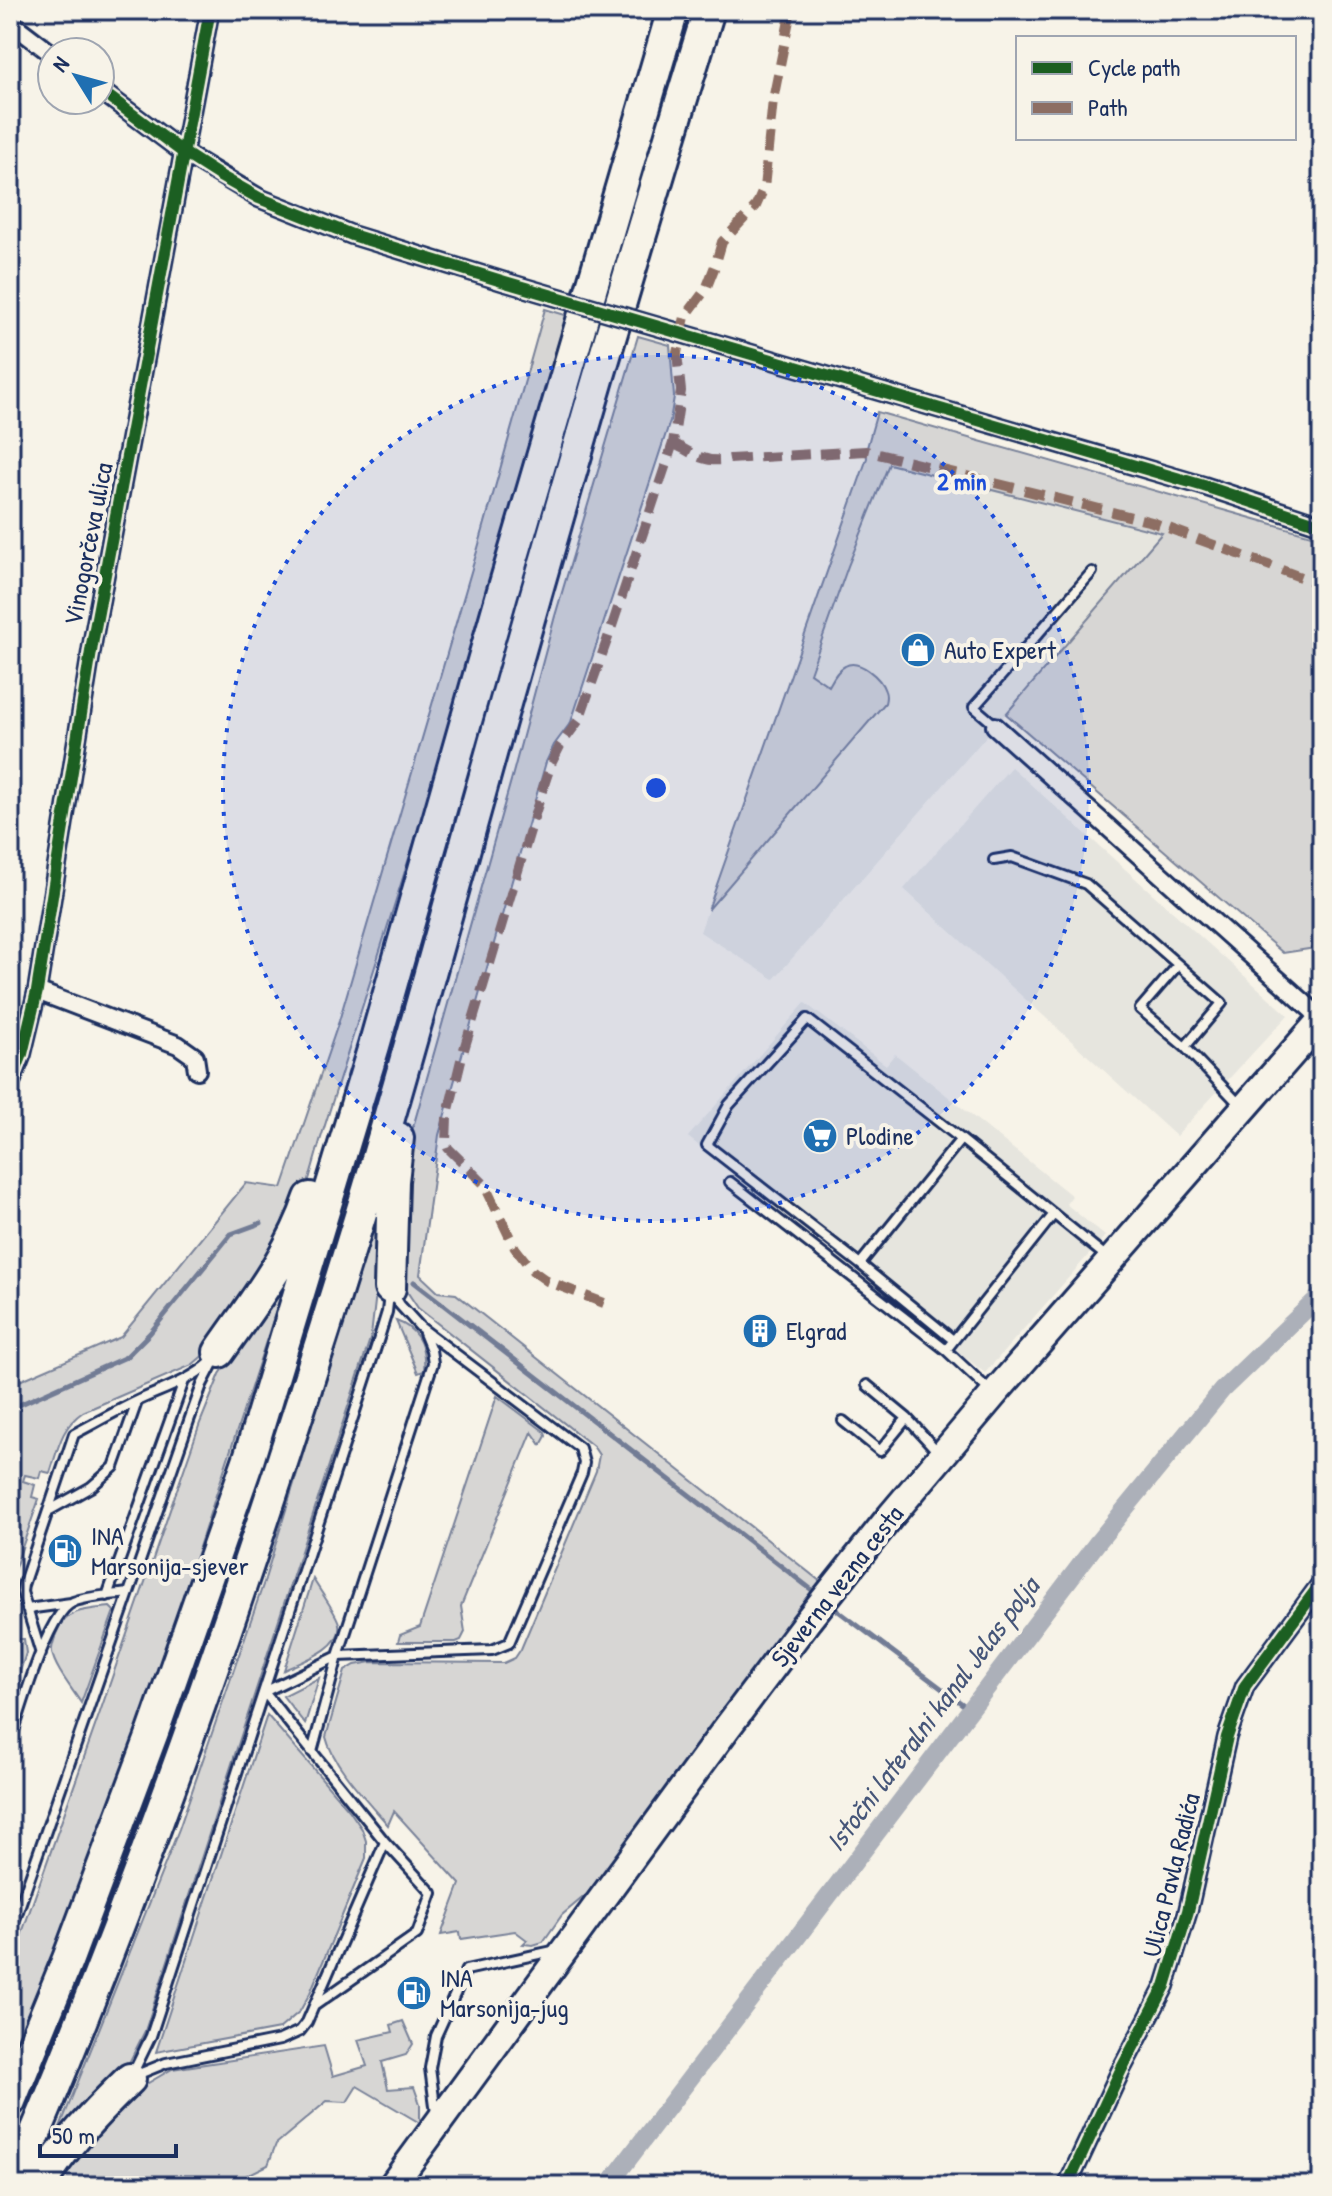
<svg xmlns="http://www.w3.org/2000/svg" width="1332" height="2196" font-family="'Patrick Hand',sans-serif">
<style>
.built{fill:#e6e5de}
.green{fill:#d7d6d4;stroke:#798299;stroke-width:2}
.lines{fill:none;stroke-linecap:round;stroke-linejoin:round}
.stream{stroke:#727c95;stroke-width:5}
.canal{stroke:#acb0b9;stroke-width:18}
.service-casing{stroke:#1b2f5e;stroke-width:14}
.minor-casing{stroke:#1b2f5e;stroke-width:22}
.primary-casing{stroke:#1b2f5e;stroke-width:32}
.motorway-casing{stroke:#1b2f5e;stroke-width:36}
.service{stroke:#f7f3e8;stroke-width:8}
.minor{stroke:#f7f3e8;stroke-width:16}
.primary{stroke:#f7f3e8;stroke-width:26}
.motorway{stroke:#f7f3e8;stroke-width:30}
.minor-bridge-casing{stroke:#1b2f5e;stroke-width:22;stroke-linecap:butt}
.minor-bridge{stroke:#f7f3e8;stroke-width:16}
.quiet{stroke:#8d6e63;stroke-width:10;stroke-dasharray:20 10;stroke-linecap:butt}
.cycleway-casing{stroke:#f7f3e8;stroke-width:17}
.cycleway{stroke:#1b5e20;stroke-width:12}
.ring{fill:none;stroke:#1d4ed8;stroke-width:4;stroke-dasharray:4 8}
.labels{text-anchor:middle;stroke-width:8;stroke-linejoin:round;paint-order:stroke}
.street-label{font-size:26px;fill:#1b2f5e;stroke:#f7f3e8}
.poi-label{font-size:26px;fill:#1b2f5e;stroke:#f7f3e8;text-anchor:start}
.water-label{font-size:28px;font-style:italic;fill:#465679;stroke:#f7f3e8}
.centre{fill:#1d4ed8;stroke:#f7f3e8;stroke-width:4}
.ring-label{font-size:24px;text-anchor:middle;font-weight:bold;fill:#1d4ed8;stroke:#f7f3e8;stroke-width:8;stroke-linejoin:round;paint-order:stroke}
</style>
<rect width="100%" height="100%" fill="#f7f3e8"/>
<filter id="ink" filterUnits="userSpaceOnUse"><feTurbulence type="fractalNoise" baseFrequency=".0125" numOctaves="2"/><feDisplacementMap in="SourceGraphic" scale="16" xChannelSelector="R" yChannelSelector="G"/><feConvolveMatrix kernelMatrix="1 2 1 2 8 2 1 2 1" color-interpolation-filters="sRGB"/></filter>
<g filter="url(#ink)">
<!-- built -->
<path class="built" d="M867 458 1163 534 774 979 700 932Z
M1011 767 1288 1015 1176 1136 904 889Z
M805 1003 886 1065 895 1054 1072 1196 1066 1204 1105 1236 985 1373 688 1137Z"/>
<!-- green -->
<path class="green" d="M545 309 572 317 439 763 320 1141 302 1204 206 1353 192 1365 83 1412C61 1427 58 1449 50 1473L41 1471 39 1478 25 1475 23 1481 35 1485 32 1497 39 1499 10 1582V1385L121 1337 246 1183 282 1188 339 1021 478 548Z
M638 336 670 345 674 397 670 421 571 722 554 745 546 762 439 1135 420 1275 438 1292 456 1294 821 1582 587 1894 562 1915 543 1942 533 1945 523 1944 527 1940 515 1931 461 1939 460 1932 441 1935 460 1884 394 1811 388 1825C369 1802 333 1766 326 1737L345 1671 355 1665 372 1662 504 1663 515 1658 521 1649 596 1471 599 1455 593 1446 418 1308 408 1293 402 1269 410 1138 512 777 555 616Z
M877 412 1322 538V939L1315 948 1283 953 1006 714 1162 533 889 464 848 566 810 673 829 686C833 679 837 670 845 666 859 658 881 678 885 691 887 696 886 698 885 703L708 910 867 458 866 451Z
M373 1224H384L371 1336 145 2031 129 2063 52 2147 179 1829 264 1582Z
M284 1286 147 1707 61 1939 10 2061V1967L99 1715 200 1423 220 1374 279 1288Z
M396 1321C419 1329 426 1348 424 1371L418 1373Z
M497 1396 545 1432 546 1436 541 1445 532 1432 461 1606 465 1632 461 1640 456 1642H398L400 1635 420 1627Z
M313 1579C318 1588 338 1615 339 1624 344 1648 301 1662 284 1670Z
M110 1607 114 1611 81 1703C73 1690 54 1667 52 1652 51 1647 55 1638 56 1634 65 1609 87 1609 110 1607Z
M12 1639H24L26 1653 10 1702V1648Z
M319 1678 305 1724 283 1696Z
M267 1715 349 1810 362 1829 366 1841V1858L310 1993 300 2011 279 2029 156 2052Z
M403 2021 413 2044 406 2055 382 2062 388 2089 414 2087 420 2104V2123L357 2086 347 2102 327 2101 276 2144 268 2165 225 2186H53L70 2160 138 2089 172 2069 324 2046 333 2076 367 2066 358 2040 393 2032 391 2025Z"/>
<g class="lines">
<!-- stream -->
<path class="stream" d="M414 1282 812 1590
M10 1409 126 1357 150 1333 231 1234 261 1223
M837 1610 969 1709"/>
<!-- canal -->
<path class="canal" d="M608 2186 1097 1543 1222 1390 1322 1294"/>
<defs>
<path id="service" d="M995 725 974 707 1092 572
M994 860 1012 857 1086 884 1222 1003 1185 1047
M1178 965 1140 1009 1185 1047 1242 1107
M730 1182 946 1350
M860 1264 707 1145 729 1105 807 1019 961 1139
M953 1340 860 1264 961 1139 1108 1258
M867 1385 907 1418 938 1452
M990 1391 946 1350 1054 1214
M843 1421 880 1451 907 1418
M50 1510 91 1487 114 1467 137 1402
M107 1596 184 1381
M27 1609 71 1603
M41 1654 22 1592 23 1585 74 1434C95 1423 116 1411 137 1401 163 1389 190 1381 211 1362
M10 1743C20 1714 47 1613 73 1602 88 1596 113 1595 129 1593
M312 1752 338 1656 433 1363 431 1350 424 1333
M10 1934 190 1418 202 1385 217 1356
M314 2006 417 1934 432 1893 385 1842
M132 2075 151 2036 379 1338 387 1312 389 1294
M134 2076 166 2063 280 2040 300 2031 307 2022 385 1842 264 1692 338 1656 492 1650 509 1643 582 1473 584 1463 580 1448 420 1327 400 1305 393 1293
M436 2113 430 2068 436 2036 466 1970 557 1950"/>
<path id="minor" d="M10 22 52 54
M100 90 184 153 259 198 352 235 505 282
M714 343 1204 486 1322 525
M995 726 1322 1019
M37 991 178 1045 195 1057 197 1070
M10 1085 22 1054 37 991 93 639 210 10
M1067 2186 1121 2070 1165 1986 1188 1911 1227 1737 1245 1686 1322 1582"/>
<path id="primary" d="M392 2186 726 1729 808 1620 889 1518 994 1394 1322 1019"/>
<path id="motorway" d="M390 1288 393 1181 398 1138
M219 1352C253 1303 291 1255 310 1198
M10 2101 68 1959 153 1732 249 1458 374 1046 502 594 673 10
M13 2186C149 1869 260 1542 361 1213 413 1041 459 867 508 693 572 465 639 237 709 10
M39 2186C64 2145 96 2112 130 2079"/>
</defs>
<!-- service casing -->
<use href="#service" class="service-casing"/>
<!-- minor casing -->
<use href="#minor" class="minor-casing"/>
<!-- primary casing -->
<use href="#primary" class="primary-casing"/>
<!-- motorway casing -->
<use href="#motorway" class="motorway-casing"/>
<!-- service -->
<use href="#service" class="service"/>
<!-- minor -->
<use href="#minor" class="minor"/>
<!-- primary -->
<use href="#primary" class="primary"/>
<!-- motorway -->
<use href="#motorway" class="motorway"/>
<defs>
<path id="minor-bridge" d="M505 282 714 343"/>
</defs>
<!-- minor-bridge casing -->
<use href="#minor-bridge" class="minor-bridge-casing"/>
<!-- minor-bridge -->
<use href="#minor-bridge" class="minor-bridge"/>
<!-- quiet -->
<path class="quiet" d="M673 443C694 454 704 464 730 459L866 451 1152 522 1322 585
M604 1303 547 1281 533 1271 515 1248 484 1184 448 1148 446 1142 447 1118 462 1056 542 791 551 764 560 746 579 720 611 629 673 443 681 391 677 353 685 317 706 289 715 266 722 242 756 206 764 188 773 100 791 10"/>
<defs>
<path id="cycleway" d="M100 90 184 153 220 176 259 198 352 235 505 282 1204 486 1322 525
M10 1085 22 1054 37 991 93 639 210 10
M1067 2186 1121 2070 1165 1986 1188 1911 1227 1737 1245 1686 1322 1582"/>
</defs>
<!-- cycleway casing -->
<use href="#cycleway" class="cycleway-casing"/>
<!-- cycleway -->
<use href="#cycleway" class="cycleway"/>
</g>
</g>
<!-- distance rings -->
<circle cx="656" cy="788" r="433" fill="#1d4ed8" fill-opacity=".12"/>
<circle class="ring" cx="656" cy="788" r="433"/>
<!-- icons -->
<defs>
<symbol id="shop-disc" viewBox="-11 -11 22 22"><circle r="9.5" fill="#1f6fb2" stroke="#f7f3e8"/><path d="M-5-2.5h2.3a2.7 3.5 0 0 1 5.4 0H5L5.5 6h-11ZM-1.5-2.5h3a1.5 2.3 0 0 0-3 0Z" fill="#fff"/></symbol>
<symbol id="supermarket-disc" viewBox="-11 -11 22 22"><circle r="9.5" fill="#1f6fb2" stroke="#f7f3e8"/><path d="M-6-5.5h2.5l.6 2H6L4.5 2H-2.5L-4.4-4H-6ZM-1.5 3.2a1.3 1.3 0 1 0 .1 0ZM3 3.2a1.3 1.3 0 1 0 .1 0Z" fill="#fff"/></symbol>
<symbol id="building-disc" viewBox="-11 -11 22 22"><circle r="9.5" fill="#1f6fb2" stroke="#f7f3e8"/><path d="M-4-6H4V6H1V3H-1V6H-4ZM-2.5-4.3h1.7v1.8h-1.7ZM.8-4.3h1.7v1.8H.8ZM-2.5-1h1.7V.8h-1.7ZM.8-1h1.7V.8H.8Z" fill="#fff"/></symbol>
<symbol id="fuel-disc" viewBox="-11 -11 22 22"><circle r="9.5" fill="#1f6fb2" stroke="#f7f3e8"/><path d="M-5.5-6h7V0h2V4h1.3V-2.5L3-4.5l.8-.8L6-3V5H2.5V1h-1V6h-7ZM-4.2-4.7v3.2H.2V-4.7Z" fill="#fff"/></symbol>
</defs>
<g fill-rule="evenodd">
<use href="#shop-disc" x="898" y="630" width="40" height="40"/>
<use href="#supermarket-disc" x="800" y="1116" width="40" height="40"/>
<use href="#building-disc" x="740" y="1311" width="40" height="40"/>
<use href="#fuel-disc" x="45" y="1531" width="40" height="40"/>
<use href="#fuel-disc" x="394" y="1973" width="40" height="40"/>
</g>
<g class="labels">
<!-- street labels -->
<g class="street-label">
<text transform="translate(88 544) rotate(-79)" y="9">Vinogorčeva ulica</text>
<text transform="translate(837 1586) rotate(-52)" y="9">Sjeverna vezna cesta</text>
<text transform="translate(1171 1875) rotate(-76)" y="9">Ulica Pavla Radića</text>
</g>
<!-- poi labels -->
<g class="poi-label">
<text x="944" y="659">Auto Expert</text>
<text x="846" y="1145">Plodine</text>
<text x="786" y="1340">Elgrad</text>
<text x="91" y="1545">INA<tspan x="91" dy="30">Marsonija-sjever</tspan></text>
<text x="440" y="1987">INA<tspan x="440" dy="30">Marsonija-jug</tspan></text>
</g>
<!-- water labels -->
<g class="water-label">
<text transform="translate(932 1714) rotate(-53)" y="10">Istočni lateralni kanal Jelas polja</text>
</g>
</g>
<circle cx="656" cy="788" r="12" class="centre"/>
<g class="ring-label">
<text x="962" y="490">2 min</text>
</g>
<!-- margin -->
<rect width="1332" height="2196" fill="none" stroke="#f7f3e8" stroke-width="40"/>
<rect x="20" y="20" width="1292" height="2156" fill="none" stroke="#1b2f5e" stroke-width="3" filter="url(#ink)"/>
<!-- legend -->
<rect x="1016" y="36" width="280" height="104" fill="#f7f3e8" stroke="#9fa5b1" stroke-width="2"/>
<rect x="1032" y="62" width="40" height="12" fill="#1b5e20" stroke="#9fa5b1" stroke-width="2"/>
<text x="1088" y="76" font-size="24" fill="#1b2f5e">Cycle path</text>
<rect x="1032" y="102" width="40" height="12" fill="#8d6e63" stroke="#9fa5b1" stroke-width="2"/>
<text x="1088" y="116" font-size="24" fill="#1b2f5e">Path</text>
<!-- north arrow -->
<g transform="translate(76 76) rotate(307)"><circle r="38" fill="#f7f3e8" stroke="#9fa5b1" stroke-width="2"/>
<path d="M0-6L14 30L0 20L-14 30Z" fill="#1f6fb2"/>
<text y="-12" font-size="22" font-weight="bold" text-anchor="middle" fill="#1b2f5e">N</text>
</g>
<!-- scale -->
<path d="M40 2144v12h136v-12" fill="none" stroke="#1b2f5e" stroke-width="4"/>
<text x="52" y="2144" font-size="24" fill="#1b2f5e" stroke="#f7f3e8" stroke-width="6" paint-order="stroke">50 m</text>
</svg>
